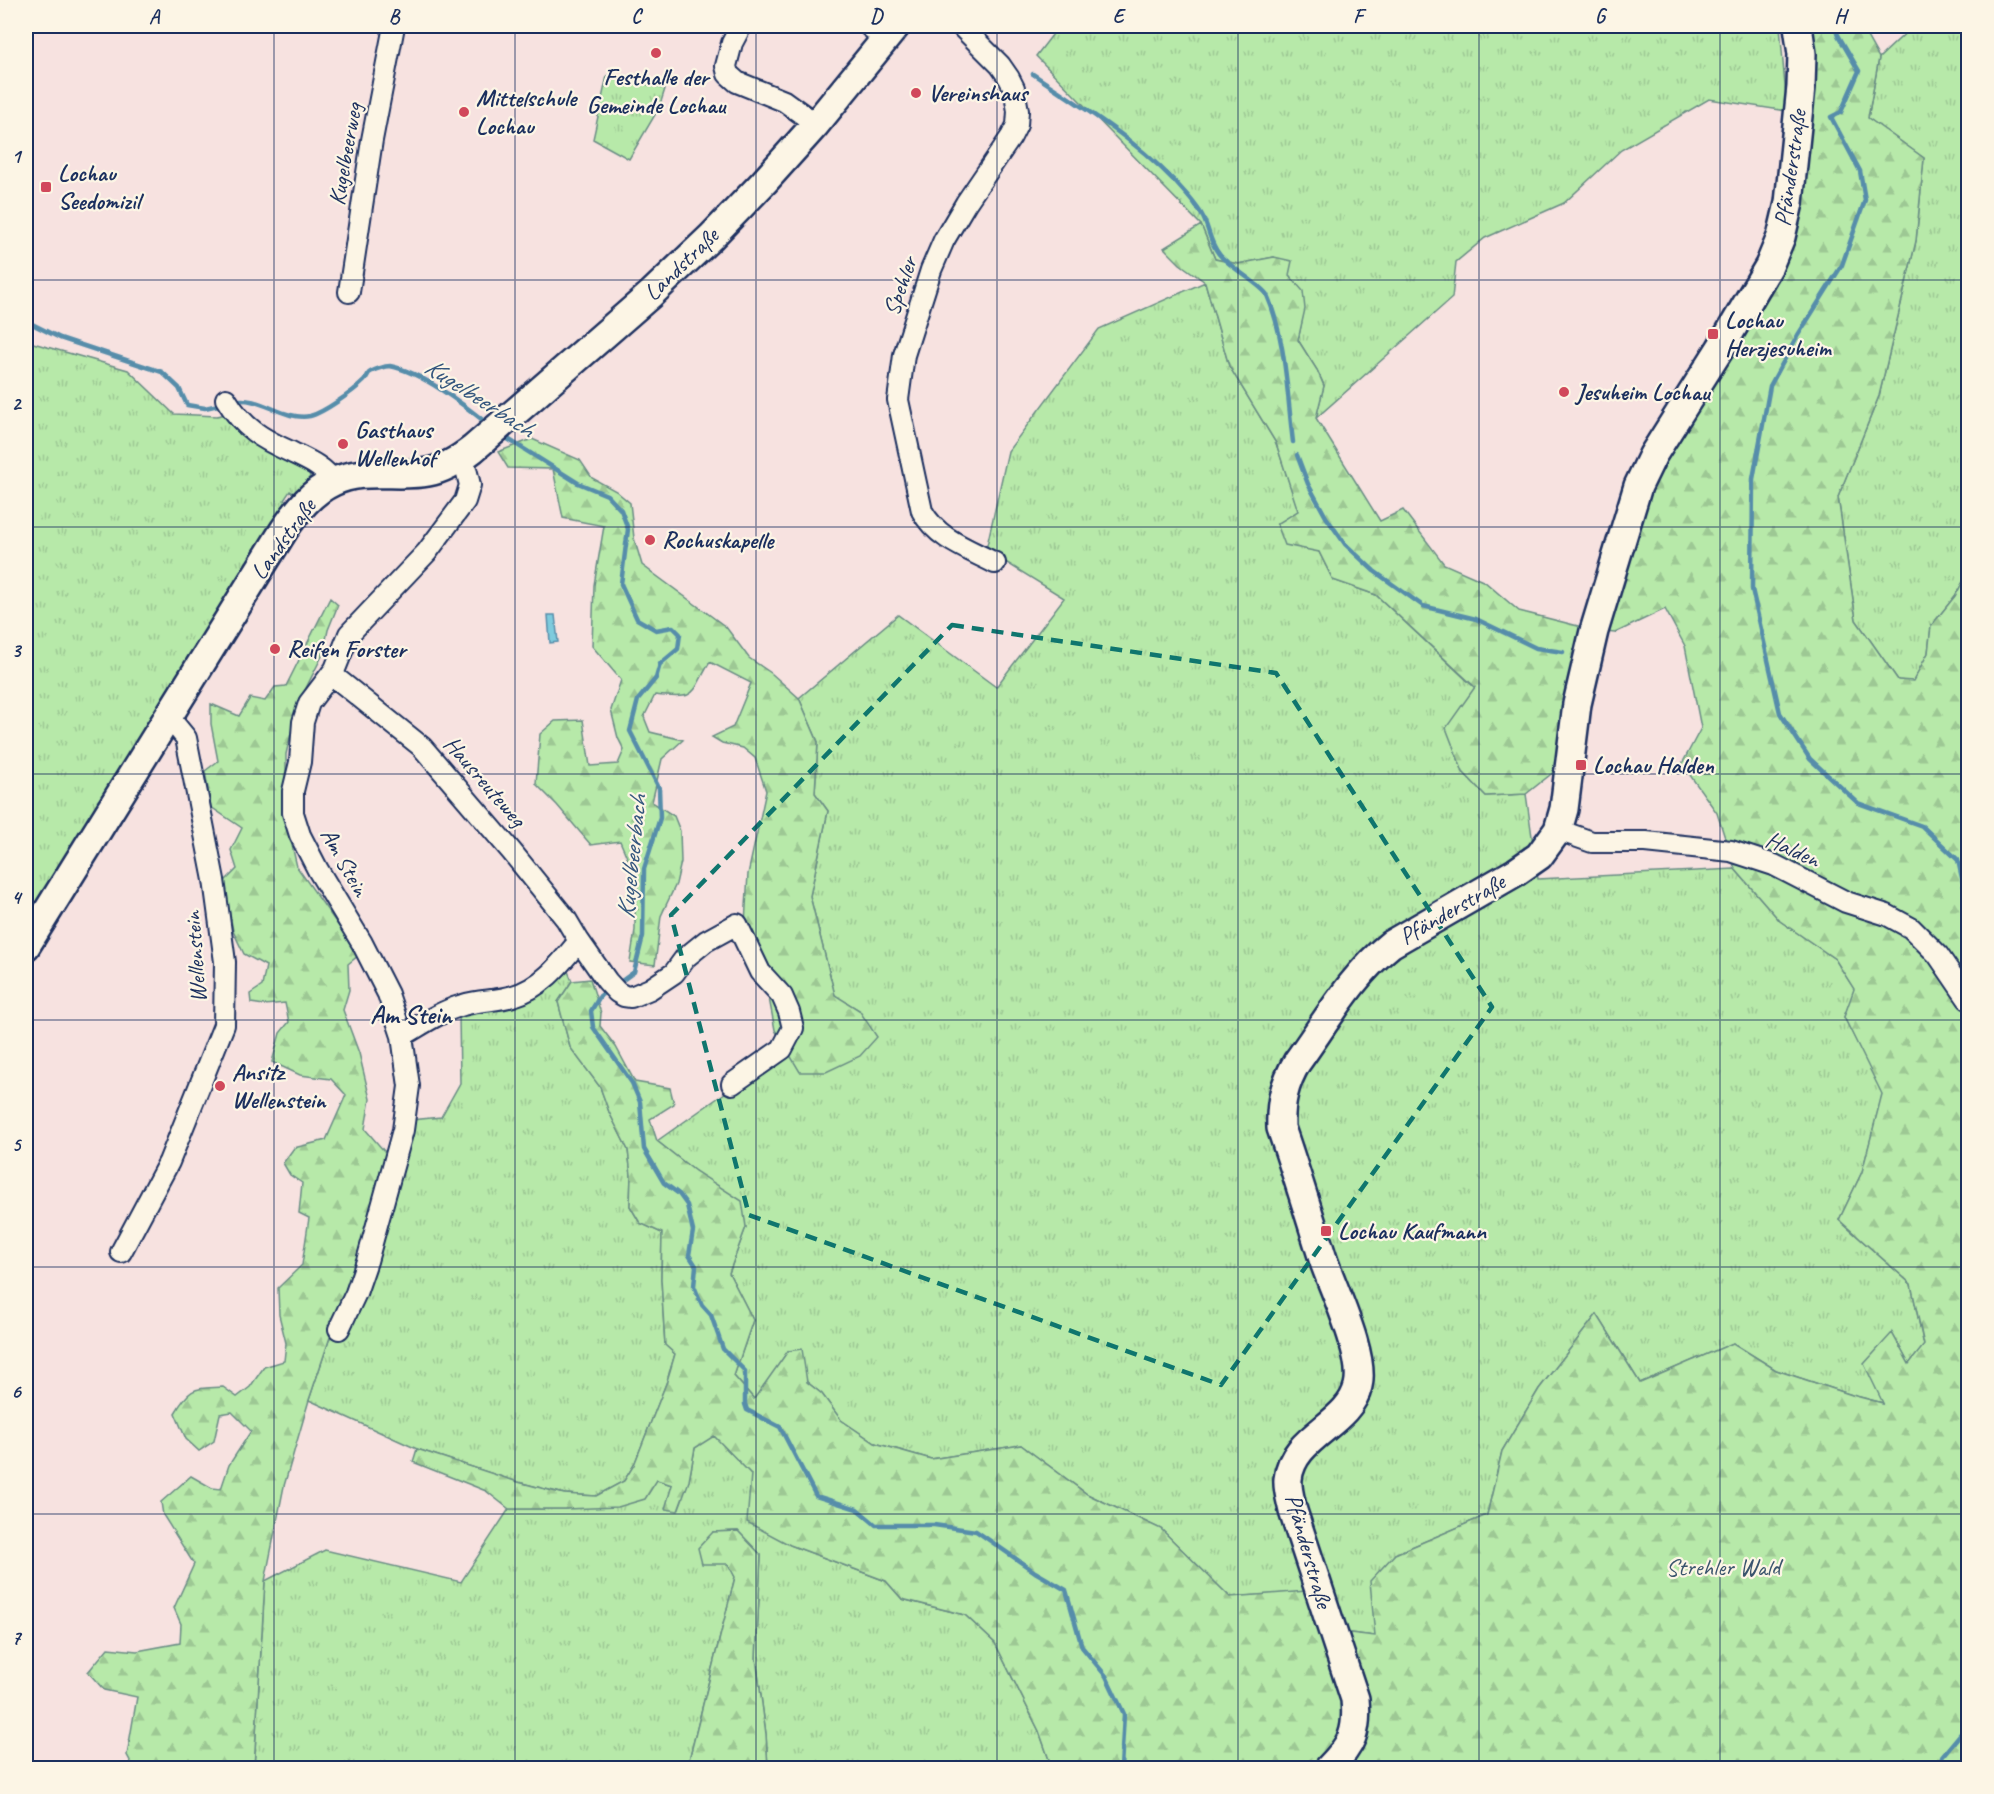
<svg xmlns="http://www.w3.org/2000/svg" width="1994" height="1794" font-family="Caveat,sans-serif">
<style>
.grass{fill:url(#grass-tufts);stroke:#698c84;stroke-width:1.5}
.forest{fill:url(#forest-firs);stroke:#698c84;stroke-width:1.5}
.water{fill:#7ecbdd;stroke:#568daa;stroke-width:1.5}
.lines{fill:none;stroke-linecap:round;stroke-linejoin:round}
.stream{stroke:#568daa;stroke-width:4.5}
.street-casing{stroke:#1b2f5e;stroke-width:24}
.secondary-casing{stroke:#1b2f5e;stroke-width:32}
.street{stroke:#fcf5e5;stroke-width:20}
.secondary{stroke:#fcf5e5;stroke-width:27}
.marked{fill:none;stroke:#0f766e;stroke-width:4.5;stroke-dasharray:12 8;stroke-linejoin:round}
.grid{fill:none;stroke:#1b2f5e;stroke-width:1.5;stroke-opacity:0.55}
.poi-dot{fill:#d1495b;stroke:#fcf5e5;stroke-width:2}
.labels{text-anchor:middle;stroke-width:4.5;stroke-linejoin:round;paint-order:stroke}
.poi-label{font-size:24px;font-weight:bold;fill:#1b2f5e;stroke:#fcf5e5;text-anchor:start}
.street-label{font-size:24px;fill:#1b2f5e;stroke:#fcf5e5}
.park-label{font-size:24px;fill:#3a546d;stroke:#fcf5e5}
.water-label{font-size:26px;font-style:italic;fill:#34567e;stroke:#fcf5e5}
.neighbourhood-label{font-size:26px;font-weight:bold;fill:#1b2f5e;stroke:#fcf5e5}
.neatline{fill:none;stroke:#1b2f5e;stroke-width:2}
.grid-label{font-size:20px;text-anchor:middle;font-weight:bold;fill:#1b2f5e}
</style>
<defs>
<pattern id="grass-tufts" width="24" height="20" patternUnits="userSpaceOnUse" patternTransform="scale(1.5)"><rect width="24" height="20" fill="#b7e9a9"/><path d="M3 7l-1-3M5 7V3M7 7l1-3M15 17l-1-3M17 17v-4M19 17l1-3" fill="none" stroke="#9dc894"/></pattern>
<pattern id="forest-firs" width="22" height="20" patternUnits="userSpaceOnUse" patternTransform="scale(1.5)"><rect width="22" height="20" fill="#b7e9a9"/><path d="M5 1l3.5 6h-7zM16 11l3.5 6h-7z" fill="#9dc894"/></pattern>
</defs>
<rect width="100%" height="100%" fill="#f7e2e0"/>
<filter id="ink" filterUnits="userSpaceOnUse"><feTurbulence type="fractalNoise" baseFrequency=".0167" numOctaves="2"/><feDisplacementMap in="SourceGraphic" scale="12" xChannelSelector="R" yChannelSelector="G"/><feConvolveMatrix kernelMatrix="1 2 1 2 8 2 1 2 1" color-interpolation-filters="sRGB"/></filter>
<g filter="url(#ink)">
<!-- grass -->
<path class="grass" d="M1059 26H1780L1787 111 1709 99 1621 150 1564 203 1485 238 1456 262 1452 298 1316 418 1324 385 1317 370 1298 340C1309 290 1305 295 1274 257L1238 264 1215 259 1201 225 1036 56Z
M1913 26H1968V573L1955 596 1931 626 1928 653 1913 682 1898 680 1856 620 1838 497 1879 396 1916 241 1924 158 1868 118 1879 58Z
M610 75 665 89 659 108 629 159 593 139 607 76Z
M1205 282 1229 366 1276 443 1299 512 1277 524 1319 552 1333 580 1376 595 1475 688 1447 728 1463 772 1486 796 1526 794 1538 879 1735 869 1780 921 1835 959 1855 990 1844 1017 1883 1093 1862 1172 1839 1220 1911 1284 1924 1346 1909 1364 1892 1333 1883 1403 1852 1395 1776 1370 1733 1343 1640 1383 1597 1314 1539 1389 1502 1451 1487 1515 1395 1554 1375 1636 1333 1631 1319 1591 1230 1597 1161 1529 1087 1494 1021 1445 931 1459 875 1443 841 1420 822 1394 807 1382 788 1351 755 1400 734 1376 753 1320 729 1273 746 1227 695 1171 657 1141 787 1049 859 1010 835 996 810 896 828 811 815 793 818 742 799 698 898 615 996 687 1064 598 986 550 1008 451 1099 329Z
M26 341 128 370 174 414 217 416 226 414 308 469 310 477 295 494 290 491 284 500 291 505 26 931Z
M565 964 572 981 558 1002 570 1047 600 1087 609 1112 628 1150 631 1175 630 1206 640 1223 662 1233 661 1279 665 1345 675 1354 667 1381 634 1465 624 1481 596 1496 565 1494 518 1482 417 1449 309 1400 391 1155 411 1120 441 1117 460 1083 459 1013Z
M714 1435 751 1474 790 1545 886 1581 902 1599 965 1615 995 1643 1039 1731 1052 1768H768L766 1734 756 1658 761 1555 738 1531 713 1532 735 1577 687 1768H254L265 1581 325 1550 461 1582 509 1509H566L657 1480 672 1485 689 1481 695 1448Z"/>
<!-- forest -->
<path class="forest" d="M1798 26H1861L1879 58 1868 118 1924 158 1916 241 1879 396 1838 497 1856 620 1898 680 1913 681 1928 653 1931 626 1955 596 1968 573V1768H1052L1039 1731 995 1643 965 1615 902 1599 886 1581 790 1545 747 1522 751 1474 714 1436 695 1448 689 1481 678 1511 665 1509 672 1485 657 1480 645 1499 618 1507 566 1509H509L486 1491 413 1462 417 1449 518 1482 564 1494 596 1496 624 1481 634 1465 667 1381 675 1354 665 1345 661 1279 662 1233 640 1223 630 1206 631 1175 628 1150 609 1112 600 1087 570 1047 558 1002 572 981 590 979 601 1013 600 1026 616 1047 635 1082 670 1088 674 1104 650 1119 657 1141 695 1171 742 1201 746 1227 729 1273 753 1320 734 1376 754 1399 788 1351 802 1349 807 1382 822 1394 841 1420 875 1443 931 1459 1021 1445 1087 1494 1161 1529 1230 1597 1319 1590 1333 1631 1375 1636 1370 1581 1395 1554 1487 1515 1502 1451 1539 1389 1597 1314 1640 1383 1733 1343 1776 1370 1852 1395 1883 1403 1864 1364 1892 1333 1909 1364 1924 1345 1911 1284 1839 1220 1862 1172 1882 1094 1844 1017 1854 989 1835 959 1780 921 1735 869 1717 813 1682 764 1701 728 1685 646 1665 609 1615 633 1594 631 1570 759 1526 794 1486 796 1463 772 1446 728 1475 687 1376 595 1333 580 1319 552 1285 545 1277 524 1298 511 1276 443 1229 366 1205 282 1180 264 1164 248 1201 225 1215 259 1238 264 1274 257 1292 261 1289 275 1303 291 1305 309 1298 340 1317 370 1324 386 1316 418 1380 521 1403 510 1444 564 1485 582 1519 611 1594 630 1638 486 1769 266Z
M532 439 580 460 592 478 616 491 630 503 634 538 642 565 726 627 749 658 771 673 799 698 818 742 815 793 828 811 810 896 835 995 859 1010 877 1037 860 1056 826 1072H800L775 1030 769 998 755 960 745 923 748 874 766 791 755 758 743 748 722 743 712 737 733 727 751 683 710 662C690 695 699 700 655 695L644 717 650 732 683 740 662 759 652 802 674 816 680 831 681 862 676 884 661 916 655 965 630 962 635 930V906L638 883 620 841 591 845 557 805 536 784 540 734 555 721 583 720 590 766 618 764 624 750 618 738 611 710 621 680 592 646 594 585 604 526 563 518 553 469 508 468 498 452Z
M330 598 338 605 328 630 323 654 298 704 286 754V819L297 867 359 955 348 964 349 990 343 1010 359 1053 370 1099 365 1129 384 1151 391 1155 309 1400 284 1486 265 1581 254 1768H134L127 1755 137 1697 104 1690 88 1672 108 1648 137 1651 180 1643 181 1624 174 1608 194 1564 163 1515 161 1502 191 1476 212 1488 221 1489 229 1465 251 1431 232 1412 220 1414 214 1441 199 1451 186 1439 175 1413C191 1386 194 1389 223 1387L237 1397 250 1387 264 1367 284 1361 286 1343 279 1315 278 1288 302 1265 309 1218 299 1213 302 1183 290 1175 283 1163 294 1148 326 1140 346 1095 331 1079 300 1075 272 1062 280 1033 289 1022 285 1003 264 1005 251 1003 250 994 262 986 266 966 244 954 233 931 224 882 237 869 231 850 242 828 211 807 205 771 218 761 211 724V704L239 716 250 698 265 701 275 687 286 686Z
M738 1531 761 1555 756 1658 766 1734 768 1768H687L735 1577 728 1564H702L698 1548 713 1532Z"/>
<!-- water -->
<path class="water" d="M548 615H555L558 642 550 643Z"/>
<g class="lines">
<!-- stream -->
<path class="stream" d="M1835 26 1838 35 1859 71 1841 112 1831 117 1860 171 1865 200 1842 265 1798 335 1770 386 1753 479 1752 589 1780 713 1810 759 1858 803 1922 826 1958 860 1968 905
M1033 74C1086 110 1145 145 1187 195 1192 201 1199 209 1203 217 1209 229 1210 243 1219 254 1228 266 1264 287 1267 295 1286 339 1287 394 1293 442
M26 321 60 338 162 372 179 388 187 405 205 408 223 404
M234 401C260 395 283 421 310 416 323 413 354 391 364 381 366 379 367 376 369 373 373 370 385 366 390 366 422 372 464 405 489 425
M503 436 578 483 607 495 621 510 628 529 621 584 637 619 656 630 673 627 680 634 678 649 660 664 656 678 638 700 630 731 659 788 660 818 644 869 643 936 634 972 616 985
M1297 455 1308 484 1326 517 1345 544 1374 571 1423 606 1476 619 1536 648 1563 652
M609 989 600 996 591 1011 593 1027 632 1083 640 1102 644 1149 664 1183 679 1194 687 1205 693 1231 689 1255 696 1266 694 1286 702 1305 711 1315 723 1349 745 1371V1404L747 1410 780 1427 816 1496 857 1509 876 1525H934L976 1531 1035 1572 1066 1590 1082 1647 1106 1676 1124 1714 1121 1768
M1938 1768 1943 1755 1968 1725"/>
<defs>
<path id="street" d="M741 26 732 43 726 66 728 74 737 82 784 101 816 124
M869 26 886 39
M961 26 1000 65 1009 78 1014 88 1018 111 1017 125 1011 137 966 203 944 240 931 270 904 355 898 400 922 511C937 539 968 549 995 563
M349 292 372 140 394 26
M226 399C243 428 262 439 291 452 307 460 323 466 333 481
M331 674 422 747 512 852 566 919 579 941 607 981 617 992 624 996 631 997 650 989 674 973 685 958 706 941 737 924 760 972 782 996 789 1012 793 1028 782 1049 732 1084
M1558 830 1592 842H1646L1731 851 1774 865 1846 902 1887 915 1911 928 1938 955 1968 999
M402 1036C421 1025 441 1011 463 1005 479 1000 497 1001 513 996 542 988 561 963 579 941
M121 1252 169 1162 224 1025 225 962 214 880 186 738 168 716
M339 1329 356 1293 367 1261 403 1130 409 1086 402 1036 388 994 362 943 318 870 300 835 293 813V791L300 762 303 722 309 703 335 669 349 634 427 552 465 501 470 485 463 457"/>
<path id="secondary" d="M26 946 284 530C297 511 311 492 333 482 363 467 396 478 428 472 445 469 460 459 473 449L651 294 711 237 764 182 816 124 896 26
M1329 1768C1352 1745 1358 1732 1355 1699L1293 1511C1291 1501 1287 1489 1288 1479 1292 1436 1349 1425 1358 1386 1366 1356 1333 1289 1323 1259 1309 1215 1296 1171 1281 1128 1280 1103 1284 1084 1297 1062 1326 1022 1352 975 1391 944L1516 872 1539 856 1558 830 1564 809 1577 704 1594 631 1638 486 1653 455 1720 349 1769 266 1781 237 1789 203 1801 87 1802 54 1798 26"/>
</defs>
<!-- street casing -->
<use href="#street" class="street-casing"/>
<!-- secondary casing -->
<use href="#secondary" class="secondary-casing"/>
<!-- street -->
<use href="#street" class="street"/>
<!-- secondary -->
<use href="#secondary" class="secondary"/>
</g>
</g>
<!-- marked area -->
<path class="marked" d="M952 625 1276 673 1492 1007 1221 1385 749 1215 671 915Z"/>
<!-- grid -->
<path class="grid" d="M274 26V1768M515 26V1768M756 26V1768M997 26V1768M1238 26V1768M1479 26V1768M1720 26V1768M26 280H1968M26 527H1968M26 774H1968M26 1020H1968M26 1267H1968M26 1514H1968"/>
<!-- markers -->
<g class="poi-dot">
<circle cx="656" cy="53" r="6"/>
<circle cx="916" cy="93" r="6"/>
<circle cx="464" cy="112" r="6"/>
<rect x="40" y="181" width="12" height="12" rx="3"/>
<rect x="1707" y="328" width="12" height="12" rx="3"/>
<circle cx="1564" cy="392" r="6"/>
<circle cx="343" cy="444" r="6"/>
<circle cx="650" cy="540" r="6"/>
<circle cx="275" cy="649" r="6"/>
<rect x="1575" y="759" width="12" height="12" rx="3"/>
<circle cx="220" cy="1086" r="6"/>
<rect x="1320" y="1225" width="12" height="12" rx="3"/>
</g>
<g class="labels">
<!-- poi labels -->
<g class="poi-label">
<text x="656" y="85" text-anchor="middle">Festhalle der<tspan x="656" dy="28">Gemeinde Lochau</tspan></text>
<text x="928" y="101">Vereinshaus</text>
<text x="476" y="106">Mittelschule<tspan x="476" dy="28">Lochau</tspan></text>
<text x="58" y="181">Lochau<tspan x="58" dy="28">Seedomizil</tspan></text>
<text x="1725" y="328">Lochau<tspan x="1725" dy="28">Herzjesuheim</tspan></text>
<text x="1576" y="400">Jesuheim Lochau</text>
<text x="355" y="438">Gasthaus<tspan x="355" dy="28">Wellenhof</tspan></text>
<text x="662" y="548">Rochuskapelle</text>
<text x="287" y="657">Reifen Forster</text>
<text x="1593" y="773">Lochau Halden</text>
<text x="232" y="1080">Ansitz<tspan x="232" dy="28">Wellenstein</tspan></text>
<text x="1338" y="1239">Lochau Kaufmann</text>
</g>
<!-- street labels -->
<g class="street-label">
<text transform="translate(345 154) rotate(-80)" y="8">Kugelbeerweg</text>
<text transform="translate(1790 168) rotate(-82)" y="8">Pfänderstraße</text>
<text transform="translate(681 264) rotate(-44)" y="8">Landstraße</text>
<text transform="translate(900 286) rotate(-71)" y="8">Spehler</text>
<text transform="translate(283 539) rotate(-54)" y="8">Landstraße</text>
<text transform="translate(485 781) rotate(49)" y="8">Hausreuteweg</text>
<text transform="translate(1793 849) rotate(24)" y="8">Halden</text>
<text transform="translate(345 862) rotate(61)" y="8">Am Stein</text>
<text transform="translate(1452 909) rotate(-30)" y="8">Pfänderstraße</text>
<text transform="translate(195 957) rotate(-94)" y="8">Wellenstein</text>
<text transform="translate(1309 1551) rotate(74)" y="8">Pfänderstraße</text>
</g>
<!-- park labels -->
<g class="park-label">
<text x="1723" y="1575">Strehler Wald</text>
</g>
<!-- water labels -->
<g class="water-label">
<text transform="translate(480 397) rotate(33)" y="9">Kugelbeerbach</text>
<text transform="translate(631 857) rotate(-84)" y="9">Kugelbeerbach</text>
</g>
<!-- neighbourhood labels -->
<g class="neighbourhood-label">
<text x="411" y="1023">Am Stein</text>
</g>
</g>
<!-- margin -->
<rect width="1994" height="1794" fill="none" stroke="#fcf5e5" stroke-width="66"/>
<rect x="33" y="33" width="1928" height="1728" class="neatline"/>
<g class="grid-label">
<text x="154" y="23">A</text>
<text x="394" y="23">B</text>
<text x="636" y="23">C</text>
<text x="876" y="23">D</text>
<text x="1118" y="23">E</text>
<text x="1358" y="23">F</text>
<text x="1600" y="23">G</text>
<text x="1840" y="23">H</text>
<text x="16" y="163">1</text>
<text x="16" y="410">2</text>
<text x="16" y="657">3</text>
<text x="16" y="904">4</text>
<text x="16" y="1151">5</text>
<text x="16" y="1398">6</text>
<text x="16" y="1644">7</text>
</g>
</svg>
